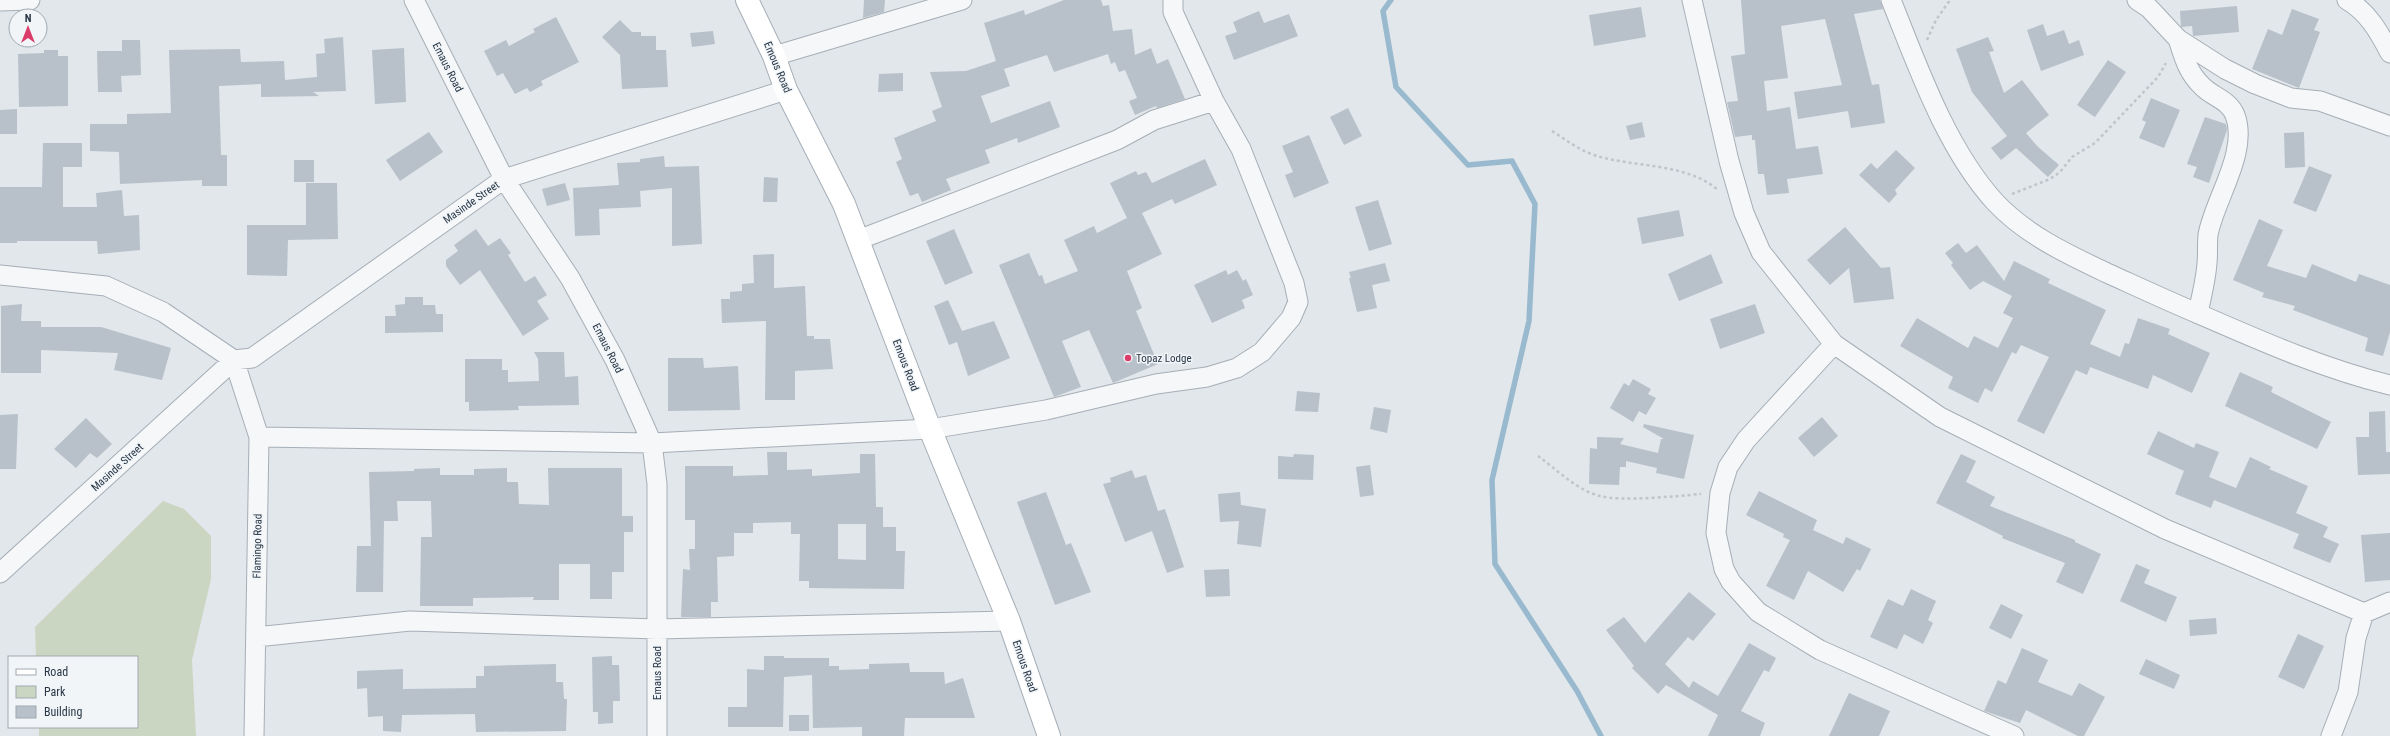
<svg xmlns="http://www.w3.org/2000/svg" width="2390" height="736" font-family="'Roboto Condensed',sans-serif">
<style>
.green{fill:#cad6c2}
.lines{fill:none;stroke-linecap:round;stroke-linejoin:round}
.stream{stroke:#99bace;stroke-width:5.5}
.building{fill:#b8c1ca;fill-rule:evenodd}
.street-casing{stroke:#a6aeb6;stroke-width:21}
.secondary-casing{stroke:#a6aeb6;stroke-width:24}
.path{stroke:#c0c5ca;stroke-width:2.5;stroke-dasharray:3 3;stroke-linecap:butt}
.street{stroke:#f5f7f9;stroke-width:19}
.secondary{stroke:#fff;stroke-width:22}
.poi-dot{fill:#db3c6a;stroke:#f1f5f8;stroke-width:1.5}
.labels{text-anchor:middle;stroke-width:3;stroke-linejoin:round;paint-order:stroke}
.street-label{font-size:11px;fill:#283645;stroke:#f1f5f8}
.poi-label{font-size:11px;fill:#283645;stroke:#f1f5f8;text-anchor:start}
</style>
<rect width="100%" height="100%" fill="#e1e7eb"/>
<!-- green -->
<path class="green" d="M163 501 184 509 211 536V579L192 660 196 736H39V727H137V657H36L35 627Z"/>
<g class="lines">
<!-- stream -->
<path class="stream" d="M1391 0 1383 11 1396 87 1468 165 1512 161 1535 204 1529 321 1492 480 1495 564 1577 691 1601 736"/>
</g>
<!-- building -->
<path class="building" d="M864 0H885L884 12 863 18Z
M1064 0H1101L1103 6 1109 5 1113 31 1132 29 1135 55 1151 48 1157 64 1168 59 1185 99 1157 108 1156 106 1135 115 1129 101 1137 98 1125 70 1119 72 1115 62 1111 64 1108 54 1054 72 1047 55 1004 69 1010 86 981 96 991 123 1050 101 1060 127 1018 143 1017 138 985 150 990 163 946 179 951 190 922 202 918 193 910 196 896 162 902 159 894 138 936 121 932 111 942 107 930 72 966 71 996 61 984 23 1024 10 1025 15Z
M1741 0H1880L1883 9 1854 14 1872 85 1879 84 1885 123 1851 128 1848 111 1798 119 1794 92 1842 85 1825 19 1781 26 1788 78 1764 81 1767 111 1790 107 1796 149 1818 146 1823 174 1787 179 1789 193 1767 195 1764 174H1758L1755 140H1752V135L1735 137 1727 102 1738 101 1731 56 1745 54Z
M2237 6 2239 32 2193 36 2192 26 2181 27 2180 11Z
M1641 7 1646 37 1594 46 1589 15Z
M2292 9 2319 19 2314 30 2320 32 2299 88 2252 69 2268 29 2282 35Z
M1259 11 1264 23 1289 14 1298 36 1234 60 1225 36 1237 32 1233 22Z
M556 17 579 62 541 81 543 85 530 92 527 88 515 94 503 73 497 76 484 51 506 40 509 46 535 32 533 29Z
M620 20 632 32H641V36H656V50H666L668 87 622 89 620 55 602 37Z
M2043 24 2047 36 2064 30 2069 44 2079 40 2084 55 2041 71 2027 30Z
M713 31 715 44 692 47 690 33Z
M343 37 346 91 313 92 319 96 261 97V84L219 86 221 155H227V186H202V180L120 184 119 152 90 151V124H127V114L171 113 169 50 240 49 241 62 284 61 285 80 317 77 316 54 325 53 324 39Z
M1988 37 1994 51 1989 52 2004 93 2022 80 2049 115 2026 133 2037 146 2059 165 2048 177 2016 148 2001 160 1991 148 2007 136 1972 92 1956 49Z
M122 40H140L141 75 121 76 122 92H98L97 51H122Z
M404 48 406 102 375 104 372 50Z
M44 50H58V56H68V106L19 107 18 54 44 53Z
M2108 60 2126 72 2095 117 2077 105Z
M903 73V91L878 92 879 74Z
M2151 98 2180 110 2164 148 2139 138 2146 122 2142 120Z
M1348 108 1362 136 1344 145 1330 117Z
M17 109V134H0V110Z
M2205 117 2226 124 2227 130 2209 183 2193 177 2197 167 2187 164Z
M1642 122 1645 137 1630 140 1626 126Z
M429 132 443 152 400 181 386 160Z
M2304 132 2305 167 2285 168 2284 133Z
M1309 135 1329 183 1294 198 1285 175 1293 172 1282 146Z
M43 143H82V167H63V207H97L96 193 122 190 124 216 139 215 140 250 98 254 97 241H17V243H0V187H42Z
M1896 150 1915 168 1895 190 1897 194 1889 203 1859 175 1871 163 1877 169Z
M664 156 665 167 699 166 702 244 672 246V188L640 191 641 207 599 209 600 235 575 236 573 188 619 185 617 163 640 162V159Z
M1205 159 1217 185 1175 204 1172 199 1142 213 1162 254 1127 271 1142 308 1136 311 1158 364 1113 383 1089 330 1062 341 1081 387 1054 397 999 265 1029 253 1039 276 1042 275 1045 284 1078 271 1064 240 1094 226 1097 233 1127 218 1110 183 1136 171 1138 175 1146 172 1152 183Z
M294 160H314V182H294Z
M2309 166 2332 175 2316 212 2293 203Z
M764 177 778 178 777 202H763Z
M306 183H337L338 239 288 240 287 276 247 275V225H306Z
M565 183 570 200 547 206 542 189Z
M1378 200 1392 244 1369 251 1355 207Z
M1679 210 1684 236 1642 244 1637 218Z
M2259 219 2283 230 2267 266 2306 278 2312 264 2356 282 2359 274 2390 285V332L2383 356 2365 351 2368 338 2293 310 2295 306 2262 297 2264 293 2233 280Z
M1845 227 1881 268 1890 267 1894 299 1854 303 1849 268 1830 285 1807 260Z
M476 229 488 246 500 238 511 253 508 255 525 282 535 276 547 295 537 301 549 319 523 336 480 270 460 285 446 266V260L458 251 454 245Z
M954 229 973 273 945 285 926 241Z
M1958 243 1966 253 1977 245 2004 281 2014 261 2050 279 2048 283 2106 310 2090 344 2120 357 2125 343 2129 344 2138 318 2170 329 2168 334 2210 353 2192 393 2153 375 2148 389 2090 367 2087 375 2076 370 2044 434 2017 421 2049 357 2021 345 2016 354 2012 352 1992 392 1985 388 1978 403 1948 388 1953 377 1900 346 1917 318 1968 348 1974 336 1998 348 2013 318 2003 313 2012 296 1983 281 1970 290 1951 265 1953 263 1945 253Z
M774 254V288L805 286 807 336H814V339H830L833 369 795 371V400H765L766 321 722 323 721 299H730V292L742 291V284L754 283 753 255Z
M1711 254 1723 283 1679 301 1668 274Z
M1385 263 1390 281 1372 285 1377 308 1357 312 1349 278H1351L1349 272Z
M1226 270 1228 275 1237 270 1243 281 1246 279 1253 295 1242 300 1245 308 1212 323 1194 285Z
M405 297H423V305H435L436 314H443V332L385 333V316H396L395 305 405 304Z
M948 300 962 331 994 321 1010 358 968 376 957 342 949 345 934 306Z
M22 304 21 321H41V327H101L171 348 162 380 114 370 118 353 41 350V373H1V306Z
M1755 304 1765 333 1720 349 1710 319Z
M534 352H564L565 377 578 376 579 405 518 406 519 410 469 411V402H465V359H502V370H508V382L539 381 538 359Z
M668 358H703L704 368 738 366 740 410 668 411Z
M2240 372 2273 387 2271 392 2331 422 2317 449 2225 406Z
M1633 379 1651 389 1648 394 1656 398 1646 415 1639 411 1633 422 1610 408 1624 383 1629 386Z
M1297 391 1320 393 1318 412 1295 411Z
M1374 407 1391 410 1387 433 1370 429Z
M2385 411 2386 452H2390V474L2358 475 2356 437H2369V412Z
M18 414 16 469H0V415Z
M1822 417 1838 436 1814 457 1798 438Z
M86 418 112 444 97 458 90 453 76 468 54 449Z
M1644 424 1694 435 1684 479 1656 473 1657 468 1626 461V467H1620L1619 485 1589 484 1590 448 1597 449V437L1624 438 1620 444 1658 453 1661 439H1664L1643 427Z
M2158 431 2194 448 2196 443 2219 452 2209 477 2236 488 2250 457 2271 467 2269 469 2308 486 2296 513 2328 527 2323 537 2339 544 2330 563 2293 548 2299 534 2214 500 2211 508 2175 494 2184 471 2147 454Z
M767 452H787V470L812 469V476L860 473V454H875L876 507H883V527H896V551H905L904 589 809 588V581H799L800 534H791V522L753 523V533H734V556L717 557 718 602H711V617H681L683 569 690 570 689 549H695V520H685V466H733V476L768 475ZM838 524H866V560L838 559Z
M1294 454 1314 455 1313 480 1278 479V456L1293 457Z
M1961 454 1976 461 1966 482 1995 497 1990 506 2075 540V542L2101 554 2083 594 2056 582 2065 563 2002 538 2003 536 1936 503Z
M1370 465 1374 495 1360 497 1356 467Z
M440 468V475H474V469L507 468V482H518L519 504 549 505 548 468H622V516H633V532H624V572H612V599H590V564H559V600H533L534 597 473 598V606H420L421 537H432L431 501H397L398 521H384L383 592H356L357 546H371L369 472 414 471V469Z
M1132 470 1135 478 1146 475 1158 511 1165 509 1184 567 1167 573 1152 531 1125 542 1103 484 1111 482 1110 478Z
M1759 491 1817 520 1813 530 1843 544 1846 537 1871 549 1860 571 1857 569 1843 592 1808 571 1794 600 1766 586 1790 540 1783 537 1784 534 1746 515Z
M1046 492 1066 545 1071 543 1091 592 1055 605 1017 502Z
M1240 492 1241 505 1266 509 1261 547 1237 544 1239 521 1220 522 1218 494Z
M2390 533V580L2365 582 2361 535Z
M2136 564 2150 570 2144 583 2177 597 2166 622 2120 601Z
M1229 569 1230 596 1206 597 1204 570Z
M1911 589 1936 601 1928 620 1933 623 1923 644 1904 634 1897 649 1870 637 1888 599 1903 606Z
M1689 592 1716 614 1693 641 1688 637 1665 664 1689 688 1693 681 1718 696 1749 643 1776 658 1769 672 1764 670 1741 711 1765 723 1760 736H1708L1718 715 1666 685 1658 694 1632 668 1634 666 1606 630 1624 617 1645 643Z
M2001 604 2023 615 2011 639 1989 628Z
M2216 618 2217 634 2190 636 2189 620Z
M2298 634 2324 646 2304 689 2278 677Z
M2022 648 2048 660 2038 682 2072 696 2079 683 2105 697 2084 736H2078L2026 710 2020 723 1984 711 1998 680 2006 684Z
M612 656V665H619L620 701H613V723L598 724V712H593L592 657Z
M764 656H784V658H829V666H839V670L869 669V664L909 663 910 672H944L945 684 963 678 975 718H905L904 736H862V727L813 728 812 675 784 677 783 727H728V707H747V669L764 670Z
M2146 659 2180 675 2174 689 2139 674Z
M556 664V682H563L564 699H567L566 731 476 732 475 714 402 715 401 732 383 731V716L368 717 367 688 357 689V671L403 669V689L476 688V676H484V666Z
M1849 693 1890 711 1879 736H1829Z
M789 715H809V731H789Z"/>
<g class="lines">
<defs>
<path id="street" d="M414 0 504 179 570 278 615 360 652 443 657 484V736
M1692 0 1729 161 1744 213 1761 252 1834 344 1940 417 2165 529 2364 613
M1891 0C1918 67 1946 148 1995 202 2026 235 2067 254 2107 273 2138 287 2168 301 2199 314 2261 341 2324 369 2390 385
M2137 0 2149 8 2178 39 2225 69 2255 84 2291 98 2320 101 2390 126
M2347 0C2368 12 2379 32 2390 53
M0 1 30 0
M2178 39C2184 58 2188 73 2203 87 2213 97 2229 100 2235 115 2249 152 2214 200 2208 235 2207 244 2208 254 2207 263 2206 280 2201 297 2198 314
M774 56 962 0
M858 240 1117 140 1154 120 1214 101
M0 275 106 286 163 312 234 360 252 358 504 179 786 90
M1834 344 1746 440 1728 467 1720 493 1716 533 1724 569 1731 582 1758 612 1820 650 2014 736
M259 437 652 443 930 429 1046 410 1156 384 1207 377 1237 368 1262 352 1291 318 1298 302 1294 283 1241 149 1214 101 1173 12V0
M0 573 234 360 259 437 254 736
M256 637 410 621 657 629 1009 621
M2331 736 2348 692 2356 638 2364 613 2390 602"/>
<path id="secondary" d="M747 0 774 56 786 90 844 204 930 429 1009 621 1049 736"/>
</defs>
<!-- street casing -->
<use href="#street" class="street-casing"/>
<!-- secondary casing -->
<use href="#secondary" class="secondary-casing"/>
<!-- path -->
<path class="path" d="M1927 40 1936 20 1950 0
M1552 131C1566 140 1579 150 1594 155 1634 168 1683 162 1717 189
M2012 194 2050 179 2060 172 2072 157 2095 143 2158 77 2166 63
M1538 456C1556 469 1578 491 1600 496 1623 502 1675 496 1701 494"/>
<!-- street -->
<use href="#street" class="street"/>
<!-- secondary -->
<use href="#secondary" class="secondary"/>
</g>
<!-- markers -->
<circle class="poi-dot" cx="1128" cy="358" r="4"/>
<g class="labels">
<!-- street labels -->
<g class="street-label">
<text transform="translate(448 67) rotate(63)" y="4">Emaus Road</text>
<text transform="translate(778 67) rotate(67)" y="4">Emous Road</text>
<text transform="translate(471 202) rotate(-35)" y="4">Masinde Street</text>
<text transform="translate(608 348) rotate(63)" y="4">Emaus Road</text>
<text transform="translate(906 365) rotate(69)" y="4">Emous Road</text>
<text transform="translate(117 467) rotate(-42)" y="4">Masinde Street</text>
<text transform="translate(257 546) rotate(-89)" y="4">Flamingo Road</text>
<text transform="translate(1025 666) rotate(71)" y="4">Emous Road</text>
<text transform="translate(657 673) rotate(-90)" y="4">Emaus Road</text>
</g>
<!-- poi labels -->
<g class="poi-label">
<text x="1136" y="362">Topaz Lodge</text>
</g>
</g>
<!-- legend -->
<rect x="8" y="656" width="130" height="72" fill="#f1f5f8" stroke="#a1a9b0"/>
<rect x="16" y="669" width="20" height="6" fill="#ffffff" stroke="#a1a9b0"/>
<text x="44" y="676" font-size="12" fill="#283645">Road</text>
<rect x="16" y="686" width="20" height="12" fill="#cad6c2" stroke="#a1a9b0"/>
<text x="44" y="696" font-size="12" fill="#283645">Park</text>
<rect x="16" y="706" width="20" height="12" fill="#b8c1ca" stroke="#a1a9b0"/>
<text x="44" y="716" font-size="12" fill="#283645">Building</text>
<!-- north arrow -->
<g transform="translate(28 28)"><circle r="19" fill="#f1f5f8" stroke="#a1a9b0"/>
<path d="M0-3L7 15L0 10L-7 15Z" fill="#db3c6a"/>
<text y="-6" font-size="11" font-weight="bold" text-anchor="middle" fill="#283645">N</text>
</g>
</svg>
